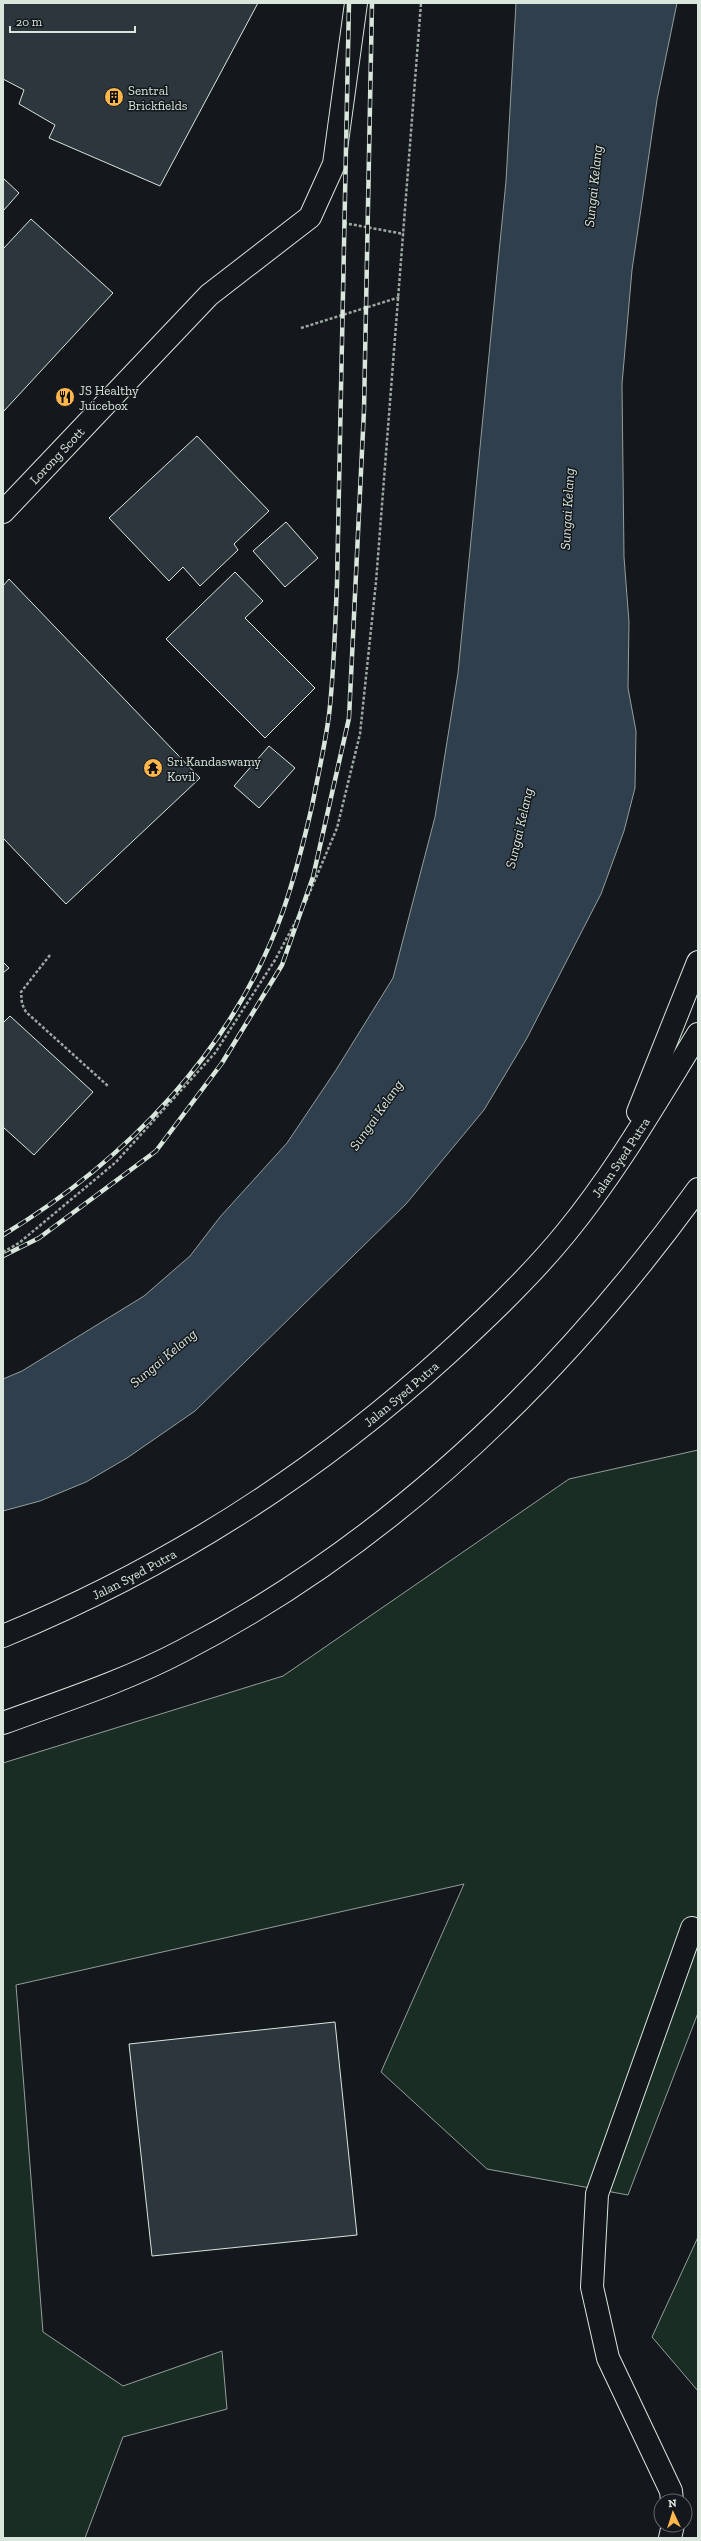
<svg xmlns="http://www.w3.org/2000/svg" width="701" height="2541" font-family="'Zilla Slab',serif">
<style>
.green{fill:#1a2d24;stroke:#939e99}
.water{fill:#2f3f4d;stroke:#939e99}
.building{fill:#2c363c;stroke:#d8e6dc}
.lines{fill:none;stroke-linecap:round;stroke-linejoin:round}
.minor-casing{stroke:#d8e6dc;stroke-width:24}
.major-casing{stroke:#d8e6dc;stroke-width:24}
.path{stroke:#9da8a2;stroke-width:2.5;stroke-dasharray:3 2;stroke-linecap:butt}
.minor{stroke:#14181c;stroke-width:22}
.major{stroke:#14181c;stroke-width:22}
.rail-casing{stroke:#d8e6dc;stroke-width:4.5}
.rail{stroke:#14181c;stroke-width:3;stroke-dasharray:9;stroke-linecap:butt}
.labels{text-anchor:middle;stroke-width:3;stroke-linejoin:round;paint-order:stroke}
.poi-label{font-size:13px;fill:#d8e6dc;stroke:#14181c;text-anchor:start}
.street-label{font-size:13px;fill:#d8e6dc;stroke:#14181c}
.water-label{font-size:14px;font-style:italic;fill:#d8e6dc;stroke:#14181c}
</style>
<rect width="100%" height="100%" fill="#14181c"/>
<!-- green -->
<path class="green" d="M698 1450V2013L628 2195 487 2169 381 2072 464 1884 16 1985 43 2332 123 2386 222 2351 227 2409 123 2437 85 2538H3V1763L283 1676 569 1479Z
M698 2237V2391L652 2337Z"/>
<!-- water -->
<path class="water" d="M516 3H677L657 100 632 270 622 384 624 557 629 622 628 688 636 731 635 788 624 831 601 894 527 1038 484 1110 406 1204 195 1411 127 1458 86 1482 40 1501 3 1511V1379L22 1371 144 1296 190 1256 220 1217 287 1143 336 1070 393 978 435 817 458 673 506 181Z"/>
<!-- building -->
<path class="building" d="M3 3H258L160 186 49 138 55 125 19 104 24 90 3 79Z
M3 178 19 193 3 211Z
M31 219 113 293 3 412V249Z
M197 436 269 511 234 544 238 550 200 586 183 567 169 581 109 518Z
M286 522 318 558 285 587 253 551Z
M235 572 263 601 245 618 315 688 265 738 166 639Z
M9 579 200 778 66 904 3 838V586Z
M269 746 295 768 259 808 234 786Z
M3 962 9 968 3 973Z
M10 1016 93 1092 34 1155 3 1127V1023Z
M335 2022 357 2235 152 2256 129 2044Z"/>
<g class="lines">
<defs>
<g id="minor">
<path id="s1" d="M3 512 209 295 310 217 334 164 356 3"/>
<path d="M672 2501 671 2491 608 2358 592 2287 597 2194 692 1928"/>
<path d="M670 2538 673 2525"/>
</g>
<g id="major">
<path d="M638 1112 698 962"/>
<path id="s2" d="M3 1636C168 1568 314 1475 446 1355 488 1317 529 1278 565 1234 616 1172 656 1102 698 1034"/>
<path d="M3 1723C63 1701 125 1681 182 1651 390 1543 561 1378 698 1189"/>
</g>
</defs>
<!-- minor casing -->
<use href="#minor" class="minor-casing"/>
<!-- major casing -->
<use href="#major" class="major-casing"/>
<!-- path -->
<path class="path" d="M344 223 404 234
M301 328 400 297
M50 955 21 992 22 1004 26 1012 108 1086
M3 1252 19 1243 116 1162 215 1053 275 960 304 906 337 828 360 734 376 582 421 3"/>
<!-- minor -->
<use href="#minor" class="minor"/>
<!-- major -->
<use href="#major" class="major"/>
<defs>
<path id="rail" d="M3 1235C127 1160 234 1049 283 911 295 876 304 841 312 806 318 776 325 745 329 715 334 672 335 627 337 584L349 3
M3 1256 39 1238 156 1151 222 1063 282 965 313 877 349 718 364 410 372 3"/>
</defs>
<!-- rail casing -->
<use href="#rail" class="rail-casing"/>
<!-- rail -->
<use href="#rail" class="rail"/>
</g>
<!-- icons -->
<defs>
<symbol id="building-disc" viewBox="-11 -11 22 22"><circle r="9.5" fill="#ffb74d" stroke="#14181c"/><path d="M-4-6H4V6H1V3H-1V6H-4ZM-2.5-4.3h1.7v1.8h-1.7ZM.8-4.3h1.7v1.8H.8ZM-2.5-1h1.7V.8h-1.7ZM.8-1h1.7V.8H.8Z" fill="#111"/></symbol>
<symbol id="restaurant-disc" viewBox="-11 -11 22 22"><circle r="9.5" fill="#ffb74d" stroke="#14181c"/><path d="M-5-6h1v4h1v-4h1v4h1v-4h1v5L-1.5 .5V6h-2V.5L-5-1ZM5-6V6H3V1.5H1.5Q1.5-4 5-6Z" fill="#111"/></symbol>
<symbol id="temple-disc" viewBox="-11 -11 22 22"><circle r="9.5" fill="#ffb74d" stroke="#14181c"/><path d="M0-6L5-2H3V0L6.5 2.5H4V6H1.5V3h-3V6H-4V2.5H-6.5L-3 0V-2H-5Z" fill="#111"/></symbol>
</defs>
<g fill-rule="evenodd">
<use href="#building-disc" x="103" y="86" width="22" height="22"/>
<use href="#restaurant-disc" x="54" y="386" width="22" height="22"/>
<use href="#temple-disc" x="142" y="757" width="22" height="22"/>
</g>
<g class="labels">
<!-- poi labels -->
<g class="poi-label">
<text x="128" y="95">Sentral<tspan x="128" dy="15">Brickfields</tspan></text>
<text x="79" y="395">JS Healthy<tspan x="79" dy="15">Juicebox</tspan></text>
<text x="167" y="766">Sri Kandaswamy<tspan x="167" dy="15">Kovil</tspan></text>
</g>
<!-- street labels -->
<g class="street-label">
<text dy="5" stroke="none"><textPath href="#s1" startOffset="78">Lorong Scott</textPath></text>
<text dy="5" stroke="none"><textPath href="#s2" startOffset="792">Jalan Syed Putra</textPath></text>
<text dy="5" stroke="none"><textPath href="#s2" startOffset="468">Jalan Syed Putra</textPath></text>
<text dy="5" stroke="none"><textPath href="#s2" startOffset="145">Jalan Syed Putra</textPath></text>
</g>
<!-- water labels -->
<g class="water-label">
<text transform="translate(593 186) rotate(-84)" y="5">Sungai Kelang</text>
<text transform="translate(567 509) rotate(-87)" y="5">Sungai Kelang</text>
<text transform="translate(519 828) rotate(-77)" y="5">Sungai Kelang</text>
<text transform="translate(376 1115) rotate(-55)" y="5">Sungai Kelang</text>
<text transform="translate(163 1358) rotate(-40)" y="5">Sungai Kelang</text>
</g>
</g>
<!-- border -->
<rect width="701" height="2541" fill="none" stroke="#d8e6dc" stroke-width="8"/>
<!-- north arrow -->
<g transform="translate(673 2513) rotate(356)"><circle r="19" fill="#14181c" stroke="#626a69"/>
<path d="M0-3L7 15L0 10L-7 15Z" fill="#ffb74d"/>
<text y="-6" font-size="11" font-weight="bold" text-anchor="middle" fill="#d8e6dc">N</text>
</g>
<!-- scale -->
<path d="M10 26v6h125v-6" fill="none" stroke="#d8e6dc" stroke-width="2"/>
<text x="16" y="26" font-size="12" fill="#d8e6dc" stroke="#14181c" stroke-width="3" paint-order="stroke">20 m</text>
</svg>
